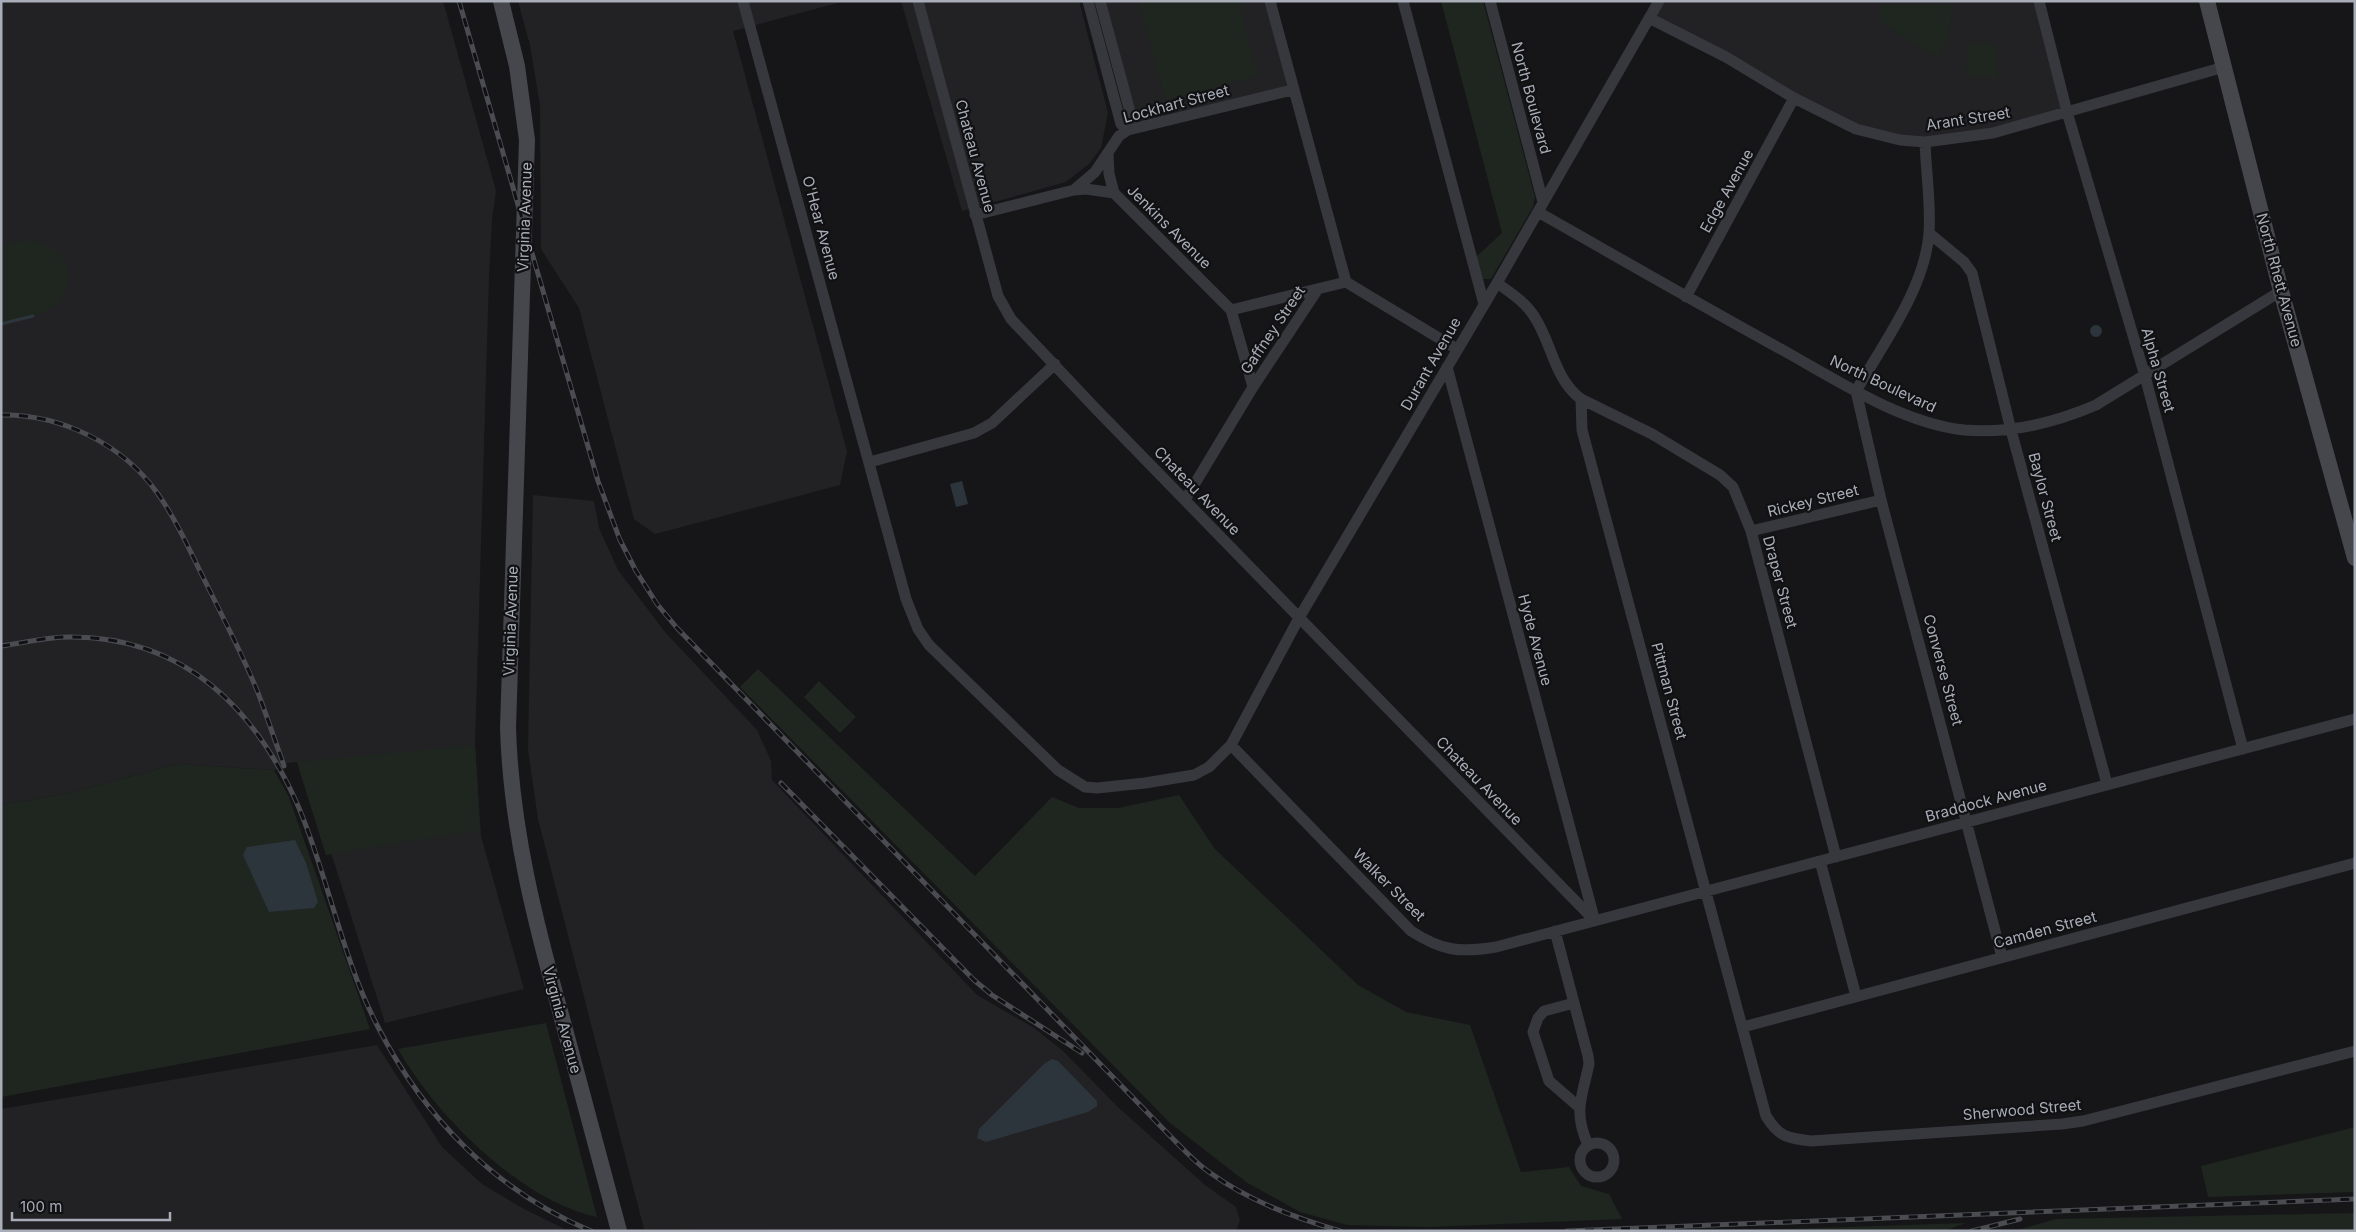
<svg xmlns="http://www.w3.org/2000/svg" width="2356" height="1232" font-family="Inter,sans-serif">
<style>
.built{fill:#222225}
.green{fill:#1e261f}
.water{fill:#2c353c}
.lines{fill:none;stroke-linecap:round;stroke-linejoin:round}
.stream{stroke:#2c353c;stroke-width:3}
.minor{stroke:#37383d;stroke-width:11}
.secondary{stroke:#45474d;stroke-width:16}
.rail-casing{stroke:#4a4c52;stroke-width:5}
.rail{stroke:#111113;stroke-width:3;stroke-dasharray:9;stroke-linecap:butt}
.labels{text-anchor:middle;stroke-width:4.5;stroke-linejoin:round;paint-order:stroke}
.street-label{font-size:15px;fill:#a8adb8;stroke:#111113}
</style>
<rect width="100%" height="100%" fill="#161618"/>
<!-- built -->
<path class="built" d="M1 1H443L496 191 492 219 489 276 475 745 481 836 524 989 385 1023 333 859 331 854 326 855 297 762 288 763 274 770 177 764 64 794 1 805Z
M518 1H845L733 31 847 451 840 485 655 534 634 519 579 308 541 249 540 105 530 45Z
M901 1H1079L1108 113 1101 148 1089 164 1066 182 962 211Z
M1100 1H1270L1292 90 1128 130 1132 119Z
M1659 1H2039L2067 112 1925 142 1857 129 1649 18Z
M533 495 594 501 599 528 618 570 665 632 757 730 771 761 772 780 977 995 1034 1028 1063 1051 1119 1108 1205 1185 1236 1207 1240 1220 1236 1231 644 1229 538 819 528 749Z
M377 1045 442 1147 482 1184 524 1209 569 1231H1V1109Z"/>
<!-- green -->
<path class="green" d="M1139 1H1238L1258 76 1165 100Z
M1441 1H1483L1535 197 1533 207 1491 279H1483L1477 265V256L1502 233Z
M1881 4 1951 5C1952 26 1949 40 1938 58L1881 23Z
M1969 43 1996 44 1997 78 1965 76Z
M29 240 50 246 68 263C67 271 69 283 66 291 55 315 24 318 1 324V245Z
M758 669 975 876 1052 797 1079 808H1118L1179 795 1215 849 1358 985 1406 1012 1470 1025 1521 1172 1569 1167 1581 1186 1609 1194 1622 1219 1430 1227 1347 1225 1300 1212 1246 1182 1170 1123 740 687Z
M819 681 856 717 840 733 804 697Z
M475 745 480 830 326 855 297 762Z
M177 764 274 770 289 797 370 1029 1 1097V805L64 794Z
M546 1023 597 1217C520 1200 436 1116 398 1049Z
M2355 1127V1192L2208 1197 2201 1166Z
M2355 1213V1231H2014L2056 1219Z
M1966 1223 1944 1231H1722Z"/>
<!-- water -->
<path class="water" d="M2090 331a6 6 0 1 1 12 0a6 6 0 1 1-12 0Z
M962 481 968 504 956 507 950 484Z
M295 840 306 863 318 902 314 908 269 912 243 855 247 847Z
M1052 1059 1058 1061 1097 1101V1106L1088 1112 986 1142 977 1138 979 1129 1044 1064Z"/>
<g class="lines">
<!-- stream -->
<path class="stream" d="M1 324 33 316"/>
<!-- minor -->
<path class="minor" d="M743 1 906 599 918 629 929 645 1058 770 1085 787 1097 788 1145 783 1194 775 1209 767 1231 745 1299 618 1497 283 1659 1
M918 1 998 296 1011 319 1096 409 1594 920
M1088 1 1121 124 1128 130 1132 119 1100 1
M1270 1 1346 282 1457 349
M1403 1 1484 304
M1490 1 1543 202
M2039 1 2067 112 2145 376 2243 749
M1649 18 1726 57 1794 98 1856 129 1900 140 1925 142 1993 133 2224 67
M1925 142C1926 172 1931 203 1929 233 1925 288 1883 344 1856 391L1881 500 2002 957
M1108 154 1109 174 1114 193 1231 310 1253 387
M1074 190 1086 189 1114 193
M1538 212C1621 259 1704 307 1788 353 1841 383 1903 423 1964 430 2010 434 2054 423 2096 405L2281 291
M975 215 1074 190 1095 172 1119 136 1128 130 1292 90
M1929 233 1964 262 1972 273 2011 430 2107 784
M1497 283C1511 293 1525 302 1534 316 1552 343 1554 379 1581 399L1582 430 1766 1116C1779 1137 1787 1138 1811 1141L2062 1124 2083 1121 2355 1051
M1686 297 1794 98
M1231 310 1346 282
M1447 367 1594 918
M1581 399 1652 434 1720 475 1733 487 1751 531 1836 857
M870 462 974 433 992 423 1055 364
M1185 500 1253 387 1318 289
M1751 531 1881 500
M1231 745 1411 931C1442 951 1460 953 1496 947L2355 719
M1820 861 1856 996
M1555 931 1588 1056 1589 1064C1582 1098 1573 1111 1588 1145
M1574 1003 1544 1011 1538 1018 1533 1032 1549 1081 1579 1107
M1743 1027 2355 863
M1580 1160a17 17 0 1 1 34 0a17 17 0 1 1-34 0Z"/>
<!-- secondary -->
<path class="secondary" d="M501 1 517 66 527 140 508 728C511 829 536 926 563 1022 582 1092 600 1161 619 1231
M2207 1 2281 291 2355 558"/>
<defs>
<path id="rail" d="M459 1 598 481 620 540 636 571 657 604 677 628 1175 1141C1186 1152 1197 1164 1209 1172 1249 1201 1293 1217 1340 1231
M1 415C61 414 123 444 158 494 179 524 193 558 210 591 227 626 246 661 260 698 268 720 276 743 284 766
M1 646C24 643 46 637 69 637 184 636 256 709 299 808 329 880 342 958 378 1027 425 1119 496 1191 591 1231
M781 783 974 980 992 995 1082 1053
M1567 1231 2355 1199
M1972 1231 2020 1219"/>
</defs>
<!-- rail casing -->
<use href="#rail" class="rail-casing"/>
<!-- rail -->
<use href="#rail" class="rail"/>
</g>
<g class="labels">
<!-- street labels -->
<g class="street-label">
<text transform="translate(1531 98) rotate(75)" y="5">North Boulevard</text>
<text transform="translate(1176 104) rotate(-15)" y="5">Lockhart Street</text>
<text transform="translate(1968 119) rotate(-9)" y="5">Arant Street</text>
<text transform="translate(975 156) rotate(75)" y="5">Chateau Avenue</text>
<text transform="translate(1727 191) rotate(-61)" y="5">Edge Avenue</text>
<text transform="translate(525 217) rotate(-88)" y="5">Virginia Avenue</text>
<text transform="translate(1169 227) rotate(45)" y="5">Jenkins Avenue</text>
<text transform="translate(821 228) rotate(75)" y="5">O'Hear Avenue</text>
<text transform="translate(2279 280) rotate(75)" y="5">North Rhett Avenue</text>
<text transform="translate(1273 330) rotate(-56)" y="5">Gaffney Street</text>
<text transform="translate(1431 364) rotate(-60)" y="5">Durant Avenue</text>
<text transform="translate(2158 370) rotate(74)" y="5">Alpha Street</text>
<text transform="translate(1883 384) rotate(25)" y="5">North Boulevard</text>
<text transform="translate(1197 491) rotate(46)" y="5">Chateau Avenue</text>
<text transform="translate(2045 497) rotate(75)" y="5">Baylor Street</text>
<text transform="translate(1813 501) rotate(-14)" y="5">Rickey Street</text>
<text transform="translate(1780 582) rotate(75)" y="5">Draper Street</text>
<text transform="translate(511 621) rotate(-88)" y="5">Virginia Avenue</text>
<text transform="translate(1535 640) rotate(75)" y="5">Hyde Avenue</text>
<text transform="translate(1943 670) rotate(75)" y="5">Converse Street</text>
<text transform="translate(1669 691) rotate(75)" y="5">Pittman Street</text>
<text transform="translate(1479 781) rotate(46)" y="5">Chateau Avenue</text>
<text transform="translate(1986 801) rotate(-15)" y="5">Braddock Avenue</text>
<text transform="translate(1389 885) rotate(45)" y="5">Walker Street</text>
<text transform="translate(2045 930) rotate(-15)" y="5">Camden Street</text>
<text transform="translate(562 1020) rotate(75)" y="5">Virginia Avenue</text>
<text transform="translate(2022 1110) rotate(-5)" y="5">Sherwood Street</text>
</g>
</g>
<!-- border -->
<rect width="2356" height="1232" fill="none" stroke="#a8adb8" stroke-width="5"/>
<!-- scale -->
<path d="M12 1212v8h158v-8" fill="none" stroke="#a8adb8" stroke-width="2.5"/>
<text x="20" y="1212" font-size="15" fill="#a8adb8" stroke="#111113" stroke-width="4" paint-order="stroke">100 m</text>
</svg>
